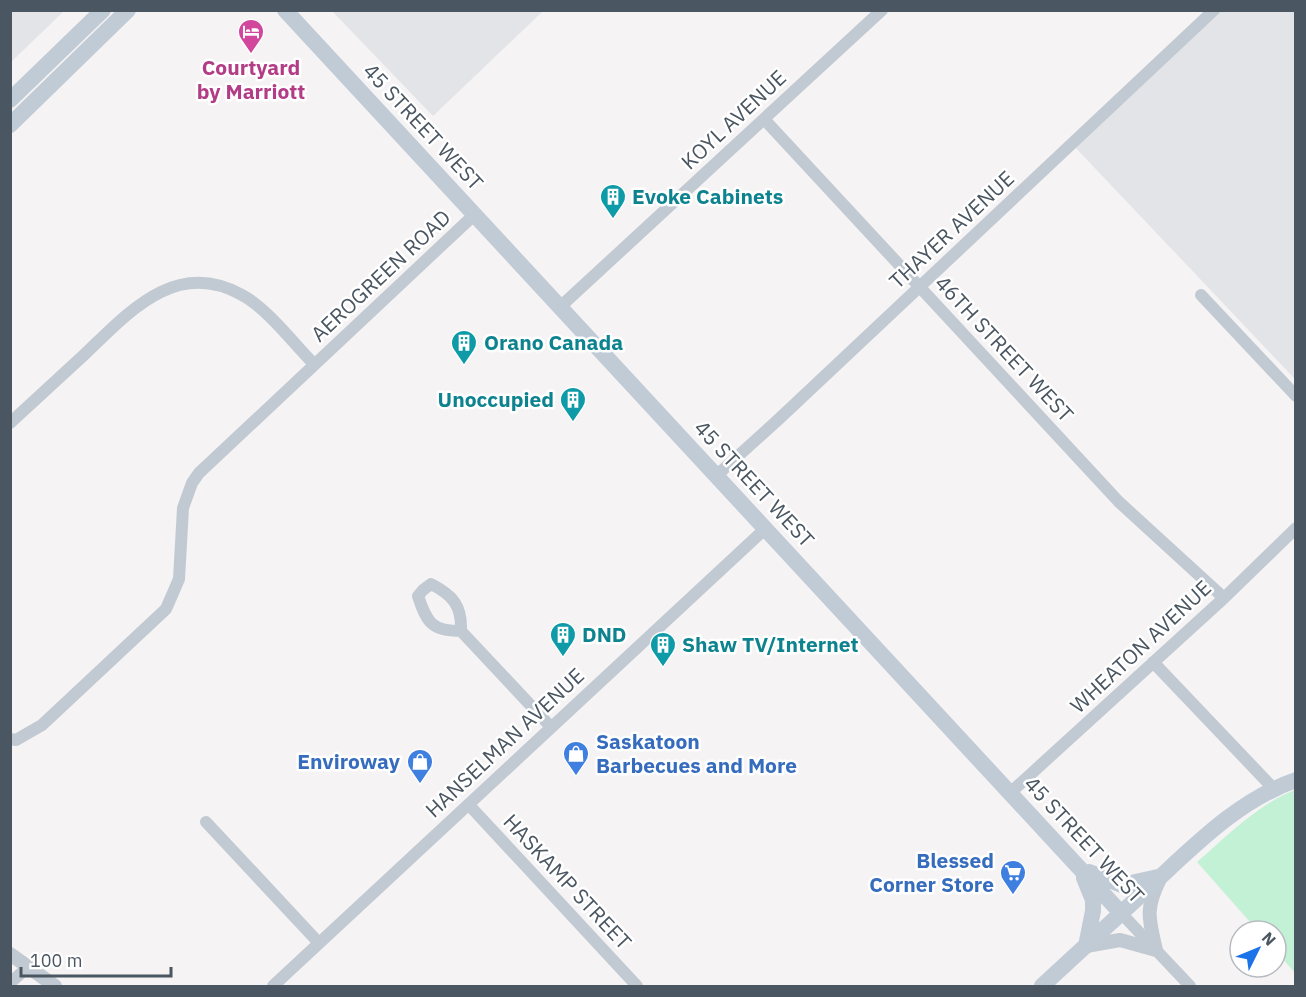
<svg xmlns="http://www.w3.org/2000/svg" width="1306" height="997" font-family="'IBM Plex Sans',sans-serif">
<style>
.airport{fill:#e2e4e7}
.green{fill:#c3f1d5}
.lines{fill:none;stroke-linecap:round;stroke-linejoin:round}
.minor{stroke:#c1cad2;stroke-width:12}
.tertiary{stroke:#c1cad2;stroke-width:14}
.secondary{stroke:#c1cbd6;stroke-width:16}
.labels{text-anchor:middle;stroke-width:5;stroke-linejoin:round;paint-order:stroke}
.hotel-label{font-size:21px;font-weight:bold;fill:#b23c85;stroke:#fff}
.street-label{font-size:21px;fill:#4a5661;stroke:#fff}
.culture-label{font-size:21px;font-weight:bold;fill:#0d838f;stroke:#fff;text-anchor:start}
.shop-label{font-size:21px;font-weight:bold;fill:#366cbe;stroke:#fff;text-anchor:end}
</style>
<rect width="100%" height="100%" fill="#f5f3f3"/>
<!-- airport -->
<path class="airport" d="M11 10H64V11L11 62Z
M332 11H543L433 116Z
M1214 11H1295V379L1072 144Z"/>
<!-- green -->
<path class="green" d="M1295 790V973L1276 951V931H1258L1197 862C1227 836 1258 804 1295 790Z"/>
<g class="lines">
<!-- minor -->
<path class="minor" d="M764 119 1119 502 1224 598
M1201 295 1296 396
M560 307 882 10
M10 423C35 400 60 377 85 354 129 312 176 258 242 295 268 309 293 343 314 364
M716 476 780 418 1214 10
M461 631C432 631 427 623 418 596L423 590 431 584C453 595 462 606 461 631L551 727
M1153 662 1273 788
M10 739 16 740 42 725 166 609 179 579 183 508 192 483 199 473 474 215
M1010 793 1224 598 1296 528
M469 805 637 986
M206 822 319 943
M1121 913 1190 986
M10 983 28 967
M273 986 765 529"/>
<!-- tertiary -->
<path class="tertiary" d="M1086 946 1120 940 1156 950C1149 919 1145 910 1159 881
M10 954 55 986"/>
<!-- secondary -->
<path class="secondary" d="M285 10 1121 913
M10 100 103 10
M10 125 128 10
M1089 872 1122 885 1158 877
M1084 878 1093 900V911L1086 946
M1042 986C1080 951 1118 916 1156 881 1198 842 1241 799 1296 780"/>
</g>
<!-- icons -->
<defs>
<symbol id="hotel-pin" viewBox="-11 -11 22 30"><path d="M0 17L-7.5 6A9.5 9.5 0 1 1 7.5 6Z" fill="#d1479c" stroke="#fff"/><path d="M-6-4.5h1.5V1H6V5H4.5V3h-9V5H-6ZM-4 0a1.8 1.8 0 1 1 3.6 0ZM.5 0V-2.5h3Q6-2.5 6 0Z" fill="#fff"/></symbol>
<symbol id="building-pin" viewBox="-11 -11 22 30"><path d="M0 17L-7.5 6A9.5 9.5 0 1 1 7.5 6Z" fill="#0f9aa8" stroke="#fff"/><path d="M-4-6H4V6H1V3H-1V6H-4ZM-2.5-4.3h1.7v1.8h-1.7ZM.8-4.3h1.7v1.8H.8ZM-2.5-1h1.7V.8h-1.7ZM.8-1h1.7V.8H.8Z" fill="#fff"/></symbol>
<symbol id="shop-pin" viewBox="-11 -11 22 30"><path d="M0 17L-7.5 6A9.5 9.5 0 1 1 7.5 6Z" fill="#3f7fe0" stroke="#fff"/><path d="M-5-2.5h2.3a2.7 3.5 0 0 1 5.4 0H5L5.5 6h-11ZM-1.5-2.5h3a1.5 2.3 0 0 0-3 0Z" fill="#fff"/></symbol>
<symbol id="supermarket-pin" viewBox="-11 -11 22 30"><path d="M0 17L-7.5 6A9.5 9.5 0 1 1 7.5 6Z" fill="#3f7fe0" stroke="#fff"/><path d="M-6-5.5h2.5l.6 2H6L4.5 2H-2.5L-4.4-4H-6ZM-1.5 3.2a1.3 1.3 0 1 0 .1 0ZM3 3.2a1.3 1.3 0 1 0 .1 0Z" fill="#fff"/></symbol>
</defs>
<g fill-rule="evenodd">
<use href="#hotel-pin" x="236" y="17" width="30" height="40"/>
<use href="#building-pin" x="598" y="182" width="30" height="40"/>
<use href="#building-pin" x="449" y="328" width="30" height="40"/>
<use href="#building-pin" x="558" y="385" width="30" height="40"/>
<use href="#building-pin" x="548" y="620" width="30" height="40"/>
<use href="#building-pin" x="648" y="630" width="30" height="40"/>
<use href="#shop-pin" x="561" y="739" width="30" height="40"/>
<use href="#shop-pin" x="405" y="747" width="30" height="40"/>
<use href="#supermarket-pin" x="998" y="858" width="30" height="40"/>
</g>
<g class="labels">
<!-- hotel labels -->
<g class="hotel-label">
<text x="251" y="75">Courtyard<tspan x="251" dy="24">by Marriott</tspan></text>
</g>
<!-- street labels -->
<g class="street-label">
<text transform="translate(734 120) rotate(-43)" y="7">KOYL AVENUE</text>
<text transform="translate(423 127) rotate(47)" y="7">45 STREET WEST</text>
<text transform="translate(952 230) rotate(-43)" y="7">THAYER AVENUE</text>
<text transform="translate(381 276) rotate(-43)" y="7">AEROGREEN ROAD</text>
<text transform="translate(1004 349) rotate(47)" y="7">46TH STREET WEST</text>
<text transform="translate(754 484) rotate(47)" y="7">45 STREET WEST</text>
<text transform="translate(1141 647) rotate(-43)" y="7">WHEATON AVENUE</text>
<text transform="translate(505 743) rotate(-43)" y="7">HANSELMAN AVENUE</text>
<text transform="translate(1084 840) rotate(47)" y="7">45 STREET WEST</text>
<text transform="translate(567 882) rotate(47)" y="7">HASKAMP STREET</text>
</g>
<!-- culture labels -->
<g class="culture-label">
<text x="632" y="204">Evoke Cabinets</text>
<text x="484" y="350">Orano Canada</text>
<text x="554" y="407" text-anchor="end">Unoccupied</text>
<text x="582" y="642">DND</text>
<text x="682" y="652">Shaw TV/Internet</text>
</g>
<!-- shop labels -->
<g class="shop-label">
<text x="596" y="749" text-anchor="start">Saskatoon<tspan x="596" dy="24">Barbecues and More</tspan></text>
<text x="400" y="769">Enviroway</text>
<text x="994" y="868">Blessed<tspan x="994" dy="24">Corner Store</tspan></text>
</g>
</g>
<!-- border -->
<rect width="1306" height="997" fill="none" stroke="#4a5661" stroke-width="24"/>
<!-- north arrow -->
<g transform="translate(1258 949) rotate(47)"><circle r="28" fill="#ffffff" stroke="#b7bbc0" stroke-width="1.5"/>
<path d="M0-4.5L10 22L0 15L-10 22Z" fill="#1a73e8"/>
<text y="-9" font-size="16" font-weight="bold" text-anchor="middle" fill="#4a5661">N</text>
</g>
<!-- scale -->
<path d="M21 967v9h150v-9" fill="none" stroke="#4a5661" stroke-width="3"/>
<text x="30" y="967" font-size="18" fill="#4a5661" stroke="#ffffff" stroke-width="4.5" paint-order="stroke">100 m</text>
</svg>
